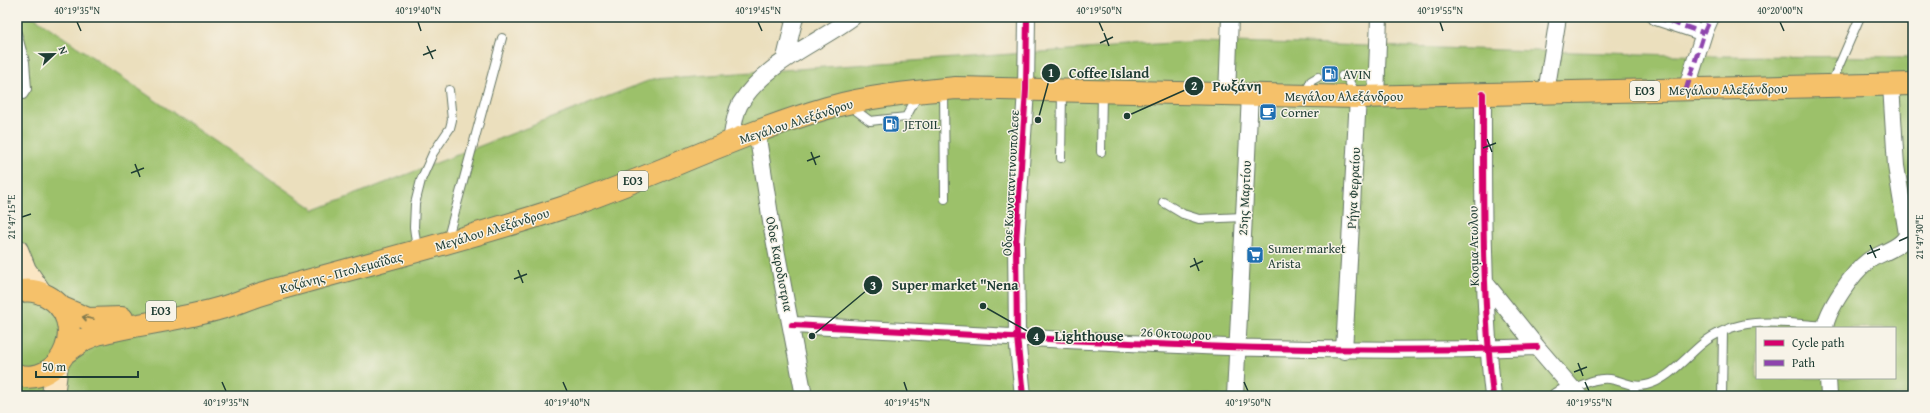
<svg xmlns="http://www.w3.org/2000/svg" width="1930" height="413" font-family="'Gentium Book Plus',serif">
<style>
.green{fill:#9cc16b;stroke:#5e7f50;fill-rule:evenodd}
.lines{fill:none;stroke-linecap:round;stroke-linejoin:round}
.service-casing{stroke:#667664;stroke-width:10}
.minor-casing{stroke:#667664;stroke-width:18}
.secondary-casing{stroke:#667664;stroke-width:24}
.primary-casing{stroke:#667664;stroke-width:24}
.service{stroke:#fff;stroke-width:8}
.minor{stroke:#fff;stroke-width:16}
.secondary{stroke:#fbe6c4;stroke-width:22}
.primary{stroke:#f5c16b;stroke-width:22}
.quiet{stroke:#8e44ad;stroke-width:5;stroke-dasharray:10 5;stroke-linecap:butt}
.cycleway-casing{stroke:#f7f3e8;stroke-width:8}
.cycleway{stroke:#d6006c;stroke-width:6}
.oneway{stroke:#7f784d}
.ticks{fill:none;stroke:#1f3d34;stroke-width:1.5}
.labels{text-anchor:middle;stroke-width:3;stroke-linejoin:round;paint-order:stroke}
.shield{fill:#f7f3e8;stroke:#60746a;stroke-width:1}
.shield-label{font-size:12px;font-weight:bold;fill:#1f3d34}
.poi-label{font-size:13px;fill:#1f3d34;stroke:#f7f3e8;text-anchor:start}
.street-label{font-size:13px;fill:#1f3d34;stroke:#f7f3e8}
.leader{fill:none;stroke:#1f3d34;stroke-width:1.5}
.callout-dot{fill:#1f3d34;stroke:#f7f3e8;stroke-width:1.5}
.mark-label{font-size:12px;text-anchor:middle;font-weight:bold;fill:#fff}
.callout-label{font-size:14px;text-anchor:middle;font-weight:bold;fill:#1f3d34;stroke:#f7f3e8;stroke-width:3;stroke-linejoin:round;paint-order:stroke}
.neatline{fill:none;stroke:#1f3d34;stroke-width:1.5}
.ticks-label{font-size:10px;text-anchor:middle;fill:#1f3d34}
</style>
<rect width="100%" height="100%" fill="#f7f3e8"/>
<filter id="ink" filterUnits="userSpaceOnUse"><feTurbulence type="fractalNoise" baseFrequency=".025" numOctaves="2"/><feDisplacementMap in="SourceGraphic" scale="8" xChannelSelector="R" yChannelSelector="G"/><feConvolveMatrix kernelMatrix="1 2 1 2 8 2 1 2 1" color-interpolation-filters="sRGB"/></filter>
<filter id="wash" filterUnits="userSpaceOnUse"><feTurbulence type="fractalNoise" baseFrequency=".012" numOctaves="4" result="noise"/><feDisplacementMap in="SourceGraphic" scale="16" xChannelSelector="R" yChannelSelector="G"/><feGaussianBlur stdDeviation="0.9" result="paint"/><feColorMatrix in="noise" values="0 0 0 0 0 0 0 0 0 0 0 0 0 0 0 0 0 1.4 0 .05"/><feComposite in="paint" operator="in"/></filter>
<g filter="url(#wash)">
<rect width="100%" height="100%" fill="#ebdfbd"/>
<!-- green -->
<path class="green" d="M17 17H34L315 210 653 79 1199 41 1710 56 1913 57V396H17ZM1757 328H1895V378H1757Z"/>
</g>
<g filter="url(#ink)">
<g class="lines">
<defs>
<path id="service" d="M17 33 25 62 27 89 23 95H19L17 92
M1342 76 1347 78 1357 95
M1831 84 1860 17
M944 90 945 199
M1305 95 1311 81 1318 77
M850 106 870 121 906 117 918 95
M1101 152 1102 93
M1061 158 1062 92
M1163 202 1183 214 1199 219 1243 217
M447 241 502 38
M417 250 414 227 415 204 421 180 433 153 450 128 452 120 449 90
M1633 386 1636 396
M1572 389C1584 384 1597 377 1610 379 1623 381 1632 388 1646 385 1668 380 1685 358 1702 344 1738 314 1782 323 1825 326
M1722 396 1723 331"/>
<path id="minor" d="M1656 17 1704 33
M785 58 795 17
M1686 90 1704 33 1711 17
M1546 93 1558 17
M1483 94C1483 195 1482 296 1493 396
M1227 95 1230 17
M1376 97 1379 17
M757 132 772 228 804 396
M731 142C733 130 734 115 740 104 766 62 815 45 853 17
M1484 281 1537 347 1579 396
M792 325C1040 338 1288 357 1537 347
M1825 328C1827 310 1853 272 1868 261 1879 253 1903 248 1907 234L1896 166 1891 85
M1344 351 1358 97
M1828 378 1829 396
M1023 396 1017 337 1016 242 1026 90 1027 17
M1235 396 1250 95
M1557 396 1572 389"/>
<path id="secondary" d="M17 250 25 270 41 293
M53 396 57 364"/>
<path id="primary" d="M17 292C27 289 38 291 47 296 90 319 64 388 17 375
M60 307 88 319 122 318
M66 352 85 339 97 334C138 323 181 320 221 308 237 304 252 296 268 292 366 264 465 240 562 208 652 178 737 134 827 108 870 96 913 92 956 88L1358 97 1913 84"/>
</defs>
<!-- service casing -->
<use href="#service" class="service-casing"/>
<!-- minor casing -->
<use href="#minor" class="minor-casing"/>
<!-- secondary casing -->
<use href="#secondary" class="secondary-casing"/>
<!-- primary casing -->
<use href="#primary" class="primary-casing"/>
<!-- service -->
<use href="#service" class="service"/>
<!-- minor -->
<use href="#minor" class="minor"/>
<!-- secondary -->
<use href="#secondary" class="secondary"/>
<!-- primary -->
<use href="#primary" class="primary"/>
<!-- quiet -->
<path class="quiet" d="M1656 17 1704 33
M1686 90 1704 33 1711 17"/>
<defs>
<path id="cycleway" d="M1483 94C1483 195 1482 296 1493 396
M792 325C1040 338 1288 357 1537 347
M1023 396 1017 337 1016 242 1026 90 1027 17"/>
</defs>
<!-- cycleway casing -->
<use href="#cycleway" class="cycleway-casing"/>
<!-- cycleway -->
<use href="#cycleway" class="cycleway"/>
</g>
<!-- one-way arrows -->
<defs><path id="oneway-shaft" d="M-6 0H5M1.5-3L5.5 0L1.5 3" fill="none" stroke-width="1.6" stroke-linecap="round" stroke-linejoin="round"/></defs>
<use class="oneway" href="#oneway-shaft" transform="translate(88 318) rotate(-168)"/>
</g>
<!-- ticks -->
<path class="ticks" d="M77 22 81 31M418 22 421 31M758 22 762 31M1099 22 1103 31M1440 22 1443 31M1780 22 1784 31M1104 33 1109 46M1100 43 1113 37M427 46 433 59M423 55 436 50M1487 139 1492 152M1483 148 1496 143M811 152 816 165M807 161 820 156M135 164 140 177M131 173 144 168M22 217 31 214M1899 241 1908 237M1870 245 1876 258M1867 254 1880 249M1194 258 1199 271M1190 267 1203 261M518 270 523 283M514 279 527 274M1578 363 1583 376M1574 372 1587 367M222 382 226 391M563 382 567 391M904 382 907 391M1244 382 1248 391M1585 382 1589 391"/>
<!-- icons -->
<defs>
<symbol id="fuel-square" viewBox="-11 -11 22 22"><rect x="-9" y="-9" width="18" height="18" rx="4" fill="#1f6fb2" stroke="#f7f3e8"/><path d="M-5.5-6h7V0h2V4h1.3V-2.5L3-4.5l.8-.8L6-3V5H2.5V1h-1V6h-7ZM-4.2-4.7v3.2H.2V-4.7Z" fill="#fff"/></symbol>
<symbol id="cafe-square" viewBox="-11 -11 22 22"><rect x="-9" y="-9" width="18" height="18" rx="4" fill="#1f6fb2" stroke="#f7f3e8"/><path d="M-5.5-4.5H6V0H3Q3 3.5 0 3.5H-2.5Q-5.5 3.5-5.5 0ZM3-3.2v2h1.7v-2ZM-6 4.5H4V6H-6Z" fill="#fff"/></symbol>
<symbol id="supermarket-square" viewBox="-11 -11 22 22"><rect x="-9" y="-9" width="18" height="18" rx="4" fill="#1f6fb2" stroke="#f7f3e8"/><path d="M-6-5.5h2.5l.6 2H6L4.5 2H-2.5L-4.4-4H-6ZM-1.5 3.2a1.3 1.3 0 1 0 .1 0ZM3 3.2a1.3 1.3 0 1 0 .1 0Z" fill="#fff"/></symbol>
</defs>
<g fill-rule="evenodd">
<use href="#fuel-square" x="1320" y="64" width="20" height="20"/>
<use href="#cafe-square" x="1258" y="102" width="20" height="20"/>
<use href="#fuel-square" x="881" y="114" width="20" height="20"/>
<use href="#supermarket-square" x="1245" y="245" width="20" height="20"/>
</g>
<g class="labels">
<!-- shield labels -->
<g class="shield">
<rect x="1630" y="81" width="30" height="20" rx="3"/>
<rect x="618" y="171" width="30" height="20" rx="3"/>
<rect x="146" y="301" width="30" height="20" rx="3"/>
</g>
<g class="shield-label">
<text x="1645" y="95">ΕΟ3</text>
<text x="633" y="185">ΕΟ3</text>
<text x="161" y="315">ΕΟ3</text>
</g>
<!-- poi labels -->
<g class="poi-label">
<text x="1343" y="79">AVIN</text>
<text x="1281" y="117">Corner</text>
<text x="904" y="129">JETOIL</text>
<text x="1268" y="253">Sumer market<tspan x="1268" dy="15">Arista</tspan></text>
</g>
<!-- street labels -->
<g class="street-label">
<text transform="translate(1728 89) rotate(-1)" y="5">Μεγάλου Αλεξάνδρου</text>
<text x="1344" y="101">Μεγάλου Αλεξάνδρου</text>
<text transform="translate(796 121) rotate(-18)" y="5">Μεγάλου Αλεξάνδρου</text>
<text transform="translate(1010 183) rotate(-87)" y="5">Oδοε Κωνσταντινουπολεσε</text>
<text transform="translate(1353 188) rotate(-87)" y="5">Ρήγα Φερραίου</text>
<text transform="translate(1244 198) rotate(-87)" y="5">25ης Μαρτίου</text>
<text transform="translate(492 229) rotate(-17)" y="5">Μεγάλου Αλεξάνδρου</text>
<text transform="translate(1473 246) rotate(-91)" y="5">Κοσμα Ατωλου</text>
<text transform="translate(780 264) rotate(79)" y="5">Oδοε Καροδιστρια</text>
<text transform="translate(341 272) rotate(-15)" y="5">Κοζάνης - Πτολεμαΐδας</text>
<text transform="translate(1176 333) rotate(3)" y="5">26 Οκτοωρου</text>
</g>
</g>
<!-- callouts -->
<path class="leader" d="M1038 120L1051 73M1127 116L1194 86M812 336L873 285M983 306L1036 336"/>
<g class="callout-dot">
<circle cx="1038" cy="120" r="4"/>
<circle cx="1127" cy="116" r="4"/>
<circle cx="812" cy="336" r="4"/>
<circle cx="983" cy="306" r="4"/>
<circle cx="1051" cy="73" r="10"/>
<circle cx="1194" cy="86" r="10"/>
<circle cx="873" cy="285" r="10"/>
<circle cx="1036" cy="336" r="10"/>
</g>
<g class="mark-label">
<text x="1051" y="77">1</text>
<text x="1194" y="90">2</text>
<text x="873" y="290">3</text>
<text x="1036" y="341">4</text>
</g>
<g class="callout-label">
<text x="1109" y="78">Coffee Island</text>
<text x="1237" y="91">Ρωξάνη</text>
<text x="955" y="290">Super market "Nena</text>
<text x="1089" y="341">Lighthouse</text>
</g>
<!-- margin -->
<rect width="1930" height="413" fill="none" stroke="#f7f3e8" stroke-width="44"/>
<!-- legend -->
<rect x="1756" y="327" width="140" height="52" fill="#f7f3e8" stroke="#a1aaa0"/>
<rect x="1764" y="340" width="20" height="6" fill="#d6006c" stroke="#a1aaa0"/>
<text x="1792" y="347" font-size="12" fill="#1f3d34">Cycle path</text>
<rect x="1764" y="360" width="20" height="6" fill="#8e44ad" stroke="#a1aaa0"/>
<text x="1792" y="367" font-size="12" fill="#1f3d34">Path</text>
<!-- north arrow -->
<g transform="translate(54 54) rotate(68)" stroke="#f7f3e8" stroke-width="3" paint-order="stroke">
<path d="M0-3L7 15L0 10L-7 15Z" fill="#1f3d34"/>
<text y="-6" font-size="11" font-weight="bold" text-anchor="middle" fill="#1f3d34">N</text>
</g>
<!-- scale -->
<path d="M36 371v6h102v-6" fill="none" stroke="#1f3d34" stroke-width="2"/>
<text x="42" y="371" font-size="12" fill="#1f3d34" stroke="#f7f3e8" stroke-width="3" paint-order="stroke">50 m</text>
<rect x="22" y="22" width="1886" height="369" class="neatline"/>
<g class="ticks-label">
<text x="77" y="14">40°19'35"N</text>
<text x="418" y="14">40°19'40"N</text>
<text x="758" y="14">40°19'45"N</text>
<text x="1099" y="14">40°19'50"N</text>
<text x="1440" y="14">40°19'55"N</text>
<text x="1780" y="14">40°20'00"N</text>
<text transform="translate(11 217) rotate(-90)" y="4">21°47'15"E</text>
<text transform="translate(1919 237) rotate(-90)" y="4">21°47'30"E</text>
<text x="226" y="406">40°19'35"N</text>
<text x="567" y="406">40°19'40"N</text>
<text x="907" y="406">40°19'45"N</text>
<text x="1248" y="406">40°19'50"N</text>
<text x="1589" y="406">40°19'55"N</text>
</g>
</svg>
